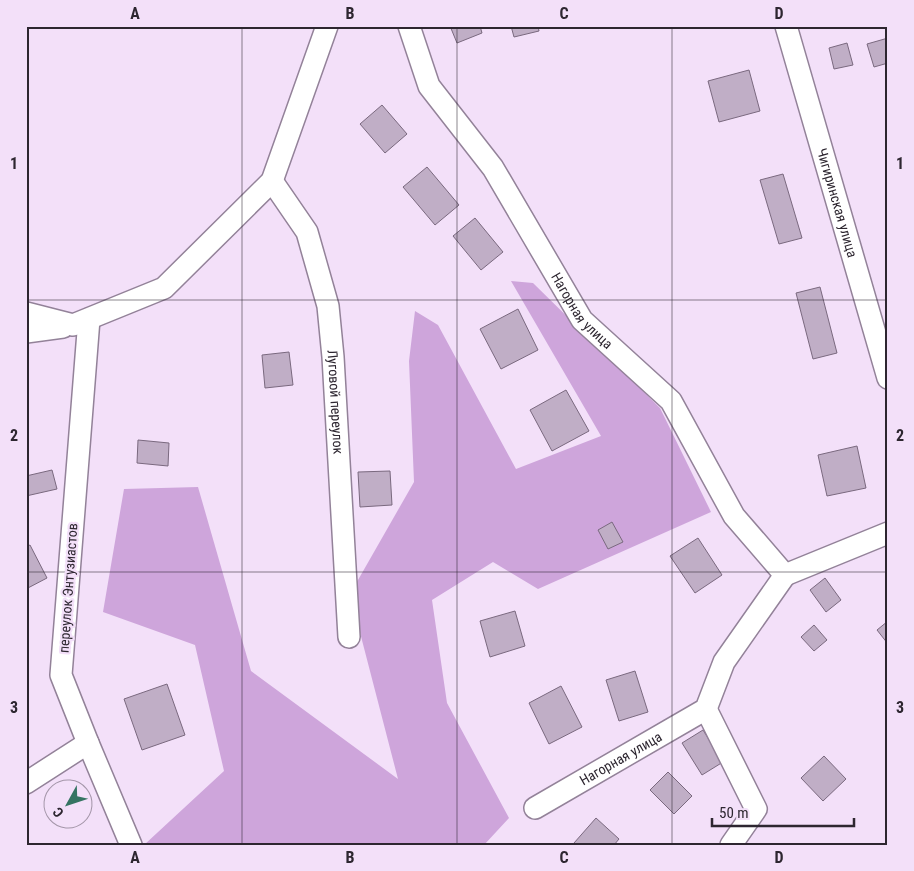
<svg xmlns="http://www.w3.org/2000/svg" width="914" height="871" font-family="'Roboto Condensed',sans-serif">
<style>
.green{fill:#cea5db}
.building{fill:#c0aec6;stroke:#7a697f}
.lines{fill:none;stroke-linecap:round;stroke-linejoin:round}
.street-casing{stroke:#938299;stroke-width:24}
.street{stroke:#fff;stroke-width:21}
.grid{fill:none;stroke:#2d2630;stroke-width:1;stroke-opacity:0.55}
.labels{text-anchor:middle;stroke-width:4.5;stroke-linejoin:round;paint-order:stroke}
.street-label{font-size:14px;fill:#2d2630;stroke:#f3e0f9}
.neatline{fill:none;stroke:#2d2630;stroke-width:2}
.grid-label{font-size:16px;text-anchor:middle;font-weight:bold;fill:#2d2630}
</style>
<rect width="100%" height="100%" fill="#f3e0f9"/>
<!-- green -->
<path class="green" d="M511 281 533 283 660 408 711 512 538 589 493 562 432 600 447 703 509 818 484 845H144L224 771 195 645 103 612 124 489 198 487 251 671 398 779 350 594 414 482 409 361 415 311 438 325 516 469 601 436Z"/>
<!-- building -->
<path class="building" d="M450 26H480L482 33 457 43Z
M511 26H538L539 31 514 37Z
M888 38V63L874 67 867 44Z
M847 43 853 65 834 69 829 48Z
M749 70 760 111 719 122 708 81Z
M382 105 407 134 385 153 360 124Z
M427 167 459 205 435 225 403 187Z
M783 174 802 238 779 244 760 180Z
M475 218 503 252 481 270 453 236Z
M820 287 837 353 813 359 796 293Z
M518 309 538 350 501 369 480 329Z
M289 352 293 385 265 388 262 355Z
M566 390 589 431 552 451 530 410Z
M138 440 169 443 168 466 137 463Z
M857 446 866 488 827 496 818 455Z
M52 470 57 489 26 496V476Z
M390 471 392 505 360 507 358 472Z
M612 522 623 542 608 549 598 530Z
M698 538 722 575 695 593 670 556Z
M30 545 47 578 26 589V547Z
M825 578 841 600 826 612 810 590Z
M515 611 525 646 490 657 480 621Z
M888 621V644L877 630Z
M814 625 827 640 814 651 801 637Z
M635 671 648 712 619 721 606 680Z
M167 684 185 735 142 750 124 699Z
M561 686 582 727 549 744 529 703Z
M703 730 723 762 702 775 682 743Z
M824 756 846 779 823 801 801 778Z
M668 772 692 796 674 814 650 790Z
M596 818 619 839 614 845H576L574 843Z"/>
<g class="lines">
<defs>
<g id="street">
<path id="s1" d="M409 26 429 86 493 168 582 320 671 401 734 516 785 575 888 533"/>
<path id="s2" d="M786 26 888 378"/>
<path id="s3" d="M272 181 307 232 328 306 333 357 349 637"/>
<path d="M26 313 73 325 164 288 272 181 327 26"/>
<path d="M89 319 61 675 88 743 131 845"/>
<path d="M26 332 63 327"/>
<path d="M706 709 756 809 731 845"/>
<path d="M26 783 88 743"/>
<path id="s4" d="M535 808 706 709 724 662 785 575"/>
</g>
</defs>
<!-- street casing -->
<use href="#street" class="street-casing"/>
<!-- street -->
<use href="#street" class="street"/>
</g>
<!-- grid -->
<path class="grid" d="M242 26V845M457 26V845M672 26V845M26 300H888M26 572H888"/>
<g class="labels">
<!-- street labels -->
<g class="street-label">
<text dy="5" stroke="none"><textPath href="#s2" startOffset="184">Чигиринская улица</textPath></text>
<text dy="5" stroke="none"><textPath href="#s1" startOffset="336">Нагорная улица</textPath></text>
<text dy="5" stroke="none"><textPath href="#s3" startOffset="235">Луговой переулок</textPath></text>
<text transform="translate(68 588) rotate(-86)" y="5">переулок Энтузиастов</text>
<text dy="5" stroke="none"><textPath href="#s4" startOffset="99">Нагорная улица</textPath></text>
</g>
</g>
<!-- border -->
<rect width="914" height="871" fill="none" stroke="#f3e0f9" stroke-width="55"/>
<!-- north arrow -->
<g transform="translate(68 804) rotate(230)"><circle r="24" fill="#f3e0f9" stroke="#a496a9"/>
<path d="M0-4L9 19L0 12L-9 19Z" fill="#357462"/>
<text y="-8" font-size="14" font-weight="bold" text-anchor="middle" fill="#2d2630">С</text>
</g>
<!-- scale -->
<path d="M712 818v8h142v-8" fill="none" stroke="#2d2630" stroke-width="2.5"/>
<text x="719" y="818" font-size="15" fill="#2d2630" stroke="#f3e0f9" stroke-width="4" paint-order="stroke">50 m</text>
<rect x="28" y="28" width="858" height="816" class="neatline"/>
<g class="grid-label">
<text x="135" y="19">A</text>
<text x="350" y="19">B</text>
<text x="564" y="19">C</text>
<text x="779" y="19">D</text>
<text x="14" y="169">1</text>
<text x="900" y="169">1</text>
<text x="14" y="441">2</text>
<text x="900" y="441">2</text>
<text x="14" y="713">3</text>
<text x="900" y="713">3</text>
<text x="135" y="863">A</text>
<text x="350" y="863">B</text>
<text x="564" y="863">C</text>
<text x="779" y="863">D</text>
</g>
</svg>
